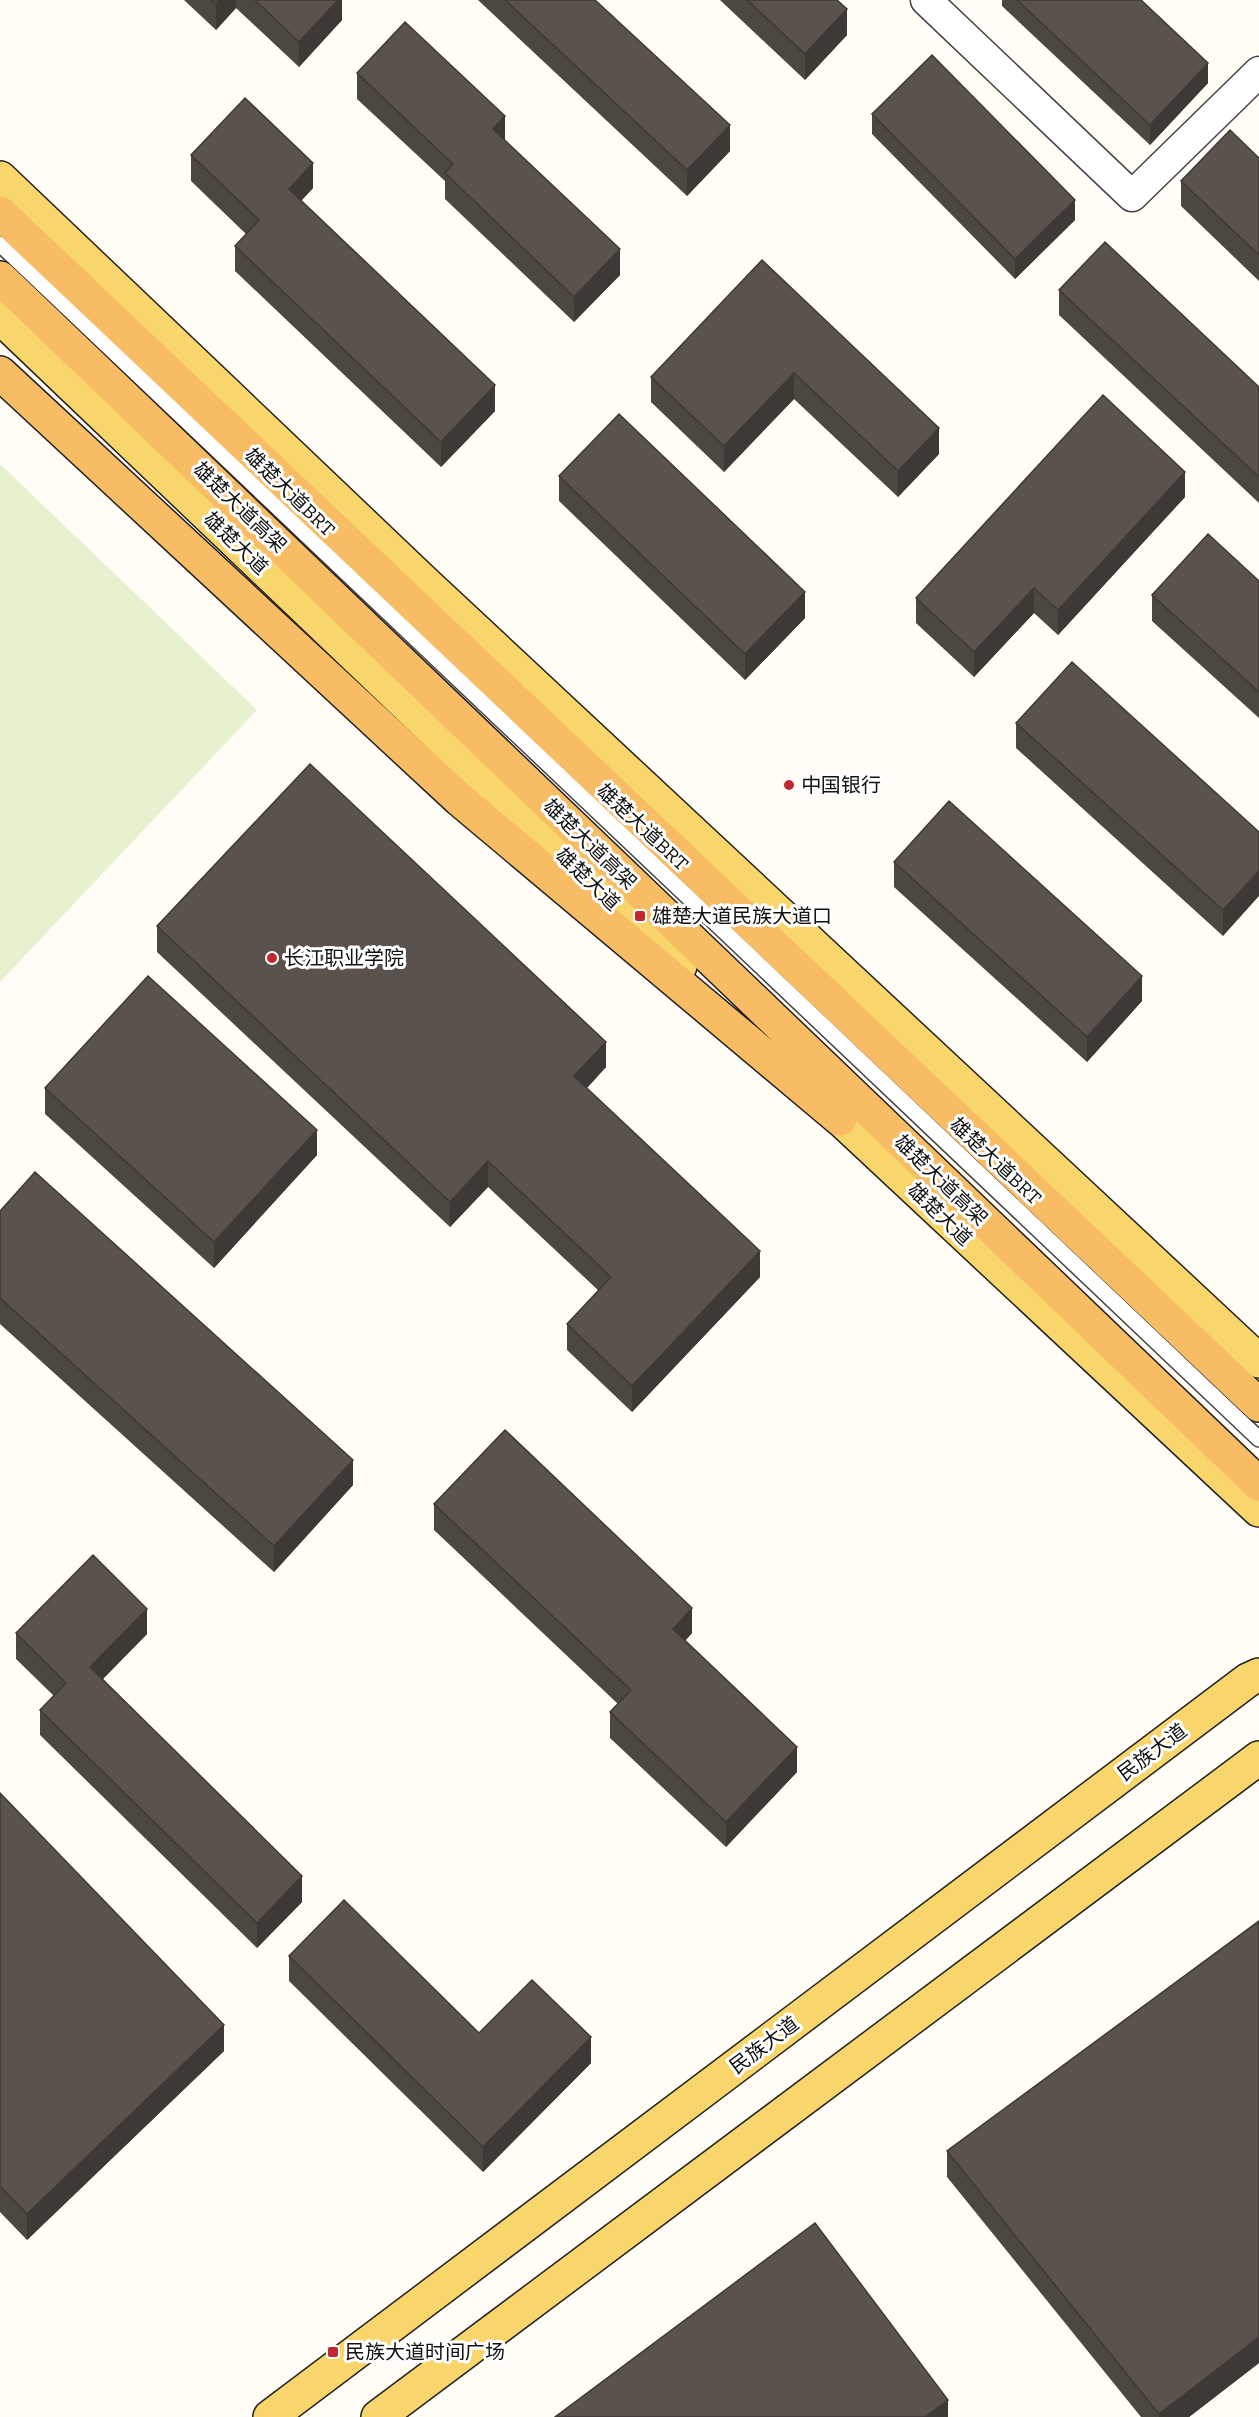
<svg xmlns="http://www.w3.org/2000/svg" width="1259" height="2417" font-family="'Zilla Slab','Noto Sans SC',serif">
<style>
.pitch{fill:#e6f2cf}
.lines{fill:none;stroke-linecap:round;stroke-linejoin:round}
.service-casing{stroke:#444;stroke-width:18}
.minor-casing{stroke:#444;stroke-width:33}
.primary-casing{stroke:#222;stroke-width:36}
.trunk-casing{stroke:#222;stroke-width:36}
.service{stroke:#fff;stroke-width:15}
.minor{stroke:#fff;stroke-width:30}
.primary{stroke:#f9d66b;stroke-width:33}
.trunk{stroke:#f7bc64;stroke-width:33}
.wall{fill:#4d4742}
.shaded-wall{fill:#3f3936}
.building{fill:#5a524d;stroke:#3f3936;stroke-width:1.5}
.poi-dot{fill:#c4262e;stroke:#fff;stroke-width:2}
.labels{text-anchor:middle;stroke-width:6;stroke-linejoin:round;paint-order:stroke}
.street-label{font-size:20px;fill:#111;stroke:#fff}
.poi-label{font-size:20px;fill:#111;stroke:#fff;text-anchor:start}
</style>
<rect width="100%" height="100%" fill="#fffdf5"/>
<!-- pitch -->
<path class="pitch" d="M0 464 257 710 0 982Z"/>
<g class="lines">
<defs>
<path id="service" d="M0 244 1259 1439"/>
<path id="minor" d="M926 0 1132 196 1259 72"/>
<path id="primary" d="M0 178 423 581 1259 1361
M0 317 680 966
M819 1099 1259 1510
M270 2417 1248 1680 1259 1675
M378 2417 1259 1758"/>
<path id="trunk" d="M0 213 1259 1405
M0 278 1259 1484
M0 373 459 799 840 1119"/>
</defs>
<!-- service casing -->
<use href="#service" class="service-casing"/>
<!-- minor casing -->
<use href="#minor" class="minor-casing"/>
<!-- primary casing -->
<use href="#primary" class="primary-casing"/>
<!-- trunk casing -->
<use href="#trunk" class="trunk-casing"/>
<!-- service -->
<use href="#service" class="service"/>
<!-- minor -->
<use href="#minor" class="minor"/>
<!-- primary -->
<use href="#primary" class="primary"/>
<!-- trunk -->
<use href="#trunk" class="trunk"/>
</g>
<!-- wall -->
<path class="wall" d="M184 0H342V20L299 67 236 8 216 30Z
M478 0H595L730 151 687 196Z
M720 0H837L847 35 805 80Z
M1002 0H1141L1208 83 1150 145 1002 6Z
M357 73 505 141 620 275 574 322 445 199V181L357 99Z
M872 114 1075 220 1015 279 872 134Z
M191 155 313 188 301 201 495 411 441 467 235 271V246L246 234 191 181Z
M1259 158V281L1181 206V181Z
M762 260 939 454 898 497 794 399 724 472 651 402V377Z
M1059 290 1259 387V503L1059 315Z
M559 476 805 618 745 680 559 501Z
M1185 497 1058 635 1034 613 974 677 916 623V598Z
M1259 581V718L1152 621V595Z
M1016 723 1259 832 1223 936 1016 748Z
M894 862 1142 1001 1087 1062 894 887Z
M157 926 606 1067 587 1088 760 1277 632 1412 567 1350V1324L599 1291 488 1187 450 1227 157 952Z
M45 1088 317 1155 214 1268 45 1114Z
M0 1211 353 1485 274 1572 0 1324Z
M434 1504 692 1633 685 1641 797 1772 726 1847 610 1738V1712L618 1704 434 1530Z
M16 1633 147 1634 103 1679 302 1902 257 1948 40 1735V1710L54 1696 16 1659Z
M0 1793 224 2051 27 2240 0 2212Z
M1259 1921V2363L1189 2417H1141L947 2177V2151Z
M289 1956 479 2033 591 2063 483 2172 289 1981Z"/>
<!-- shaded-wall -->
<path class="shaded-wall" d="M220 0H236V8L216 30V4Z
M338 0H342V20L299 67V42Z
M847 9V35L805 80V54Z
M1208 63V83L1150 145V125Z
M505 116V142L493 129Z
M730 125V151L687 196V170Z
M313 163V188L289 214V189Z
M1075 200V220L1015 279V259Z
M620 249V275L574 322V297Z
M794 373V399L724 472V446Z
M495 385V411L441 467V442Z
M939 428V454L898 497V471Z
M1185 472V497L1058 635V610Z
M1034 588V613L974 677V652Z
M805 592V618L745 680V654Z
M1259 871V896L1223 936V910Z
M1142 976V1001L1087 1062V1037Z
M606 1042V1067L574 1102V1076Z
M317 1130V1155L214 1268V1242Z
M488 1161V1187L450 1227V1202Z
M760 1251V1277L632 1412V1386Z
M353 1460V1485L274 1572V1546Z
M692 1608V1633L673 1654V1629Z
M147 1609V1634L90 1692V1667Z
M797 1747V1772L726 1847V1822Z
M302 1876V1902L257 1948V1923Z
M224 2025V2051L27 2240V2214Z
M591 2037V2063L483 2172V2147Z
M1259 2337V2363L1189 2417H1159V2414Z
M948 2400V2417H925Z"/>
<!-- building -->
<path class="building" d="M211 0H220L216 4Z
M255 0H338L299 42Z
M505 0H595L730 125 687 170Z
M747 0H837L847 9 805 54Z
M1017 0H1141L1208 63 1150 125Z
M405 22 505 116 493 129 620 249 574 297 445 173 453 164 357 73Z
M932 55 1075 200 1015 259 872 114Z
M245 98 313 163 289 189 495 385 441 442 235 246 259 220 191 155Z
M1230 130 1259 158V255L1181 181Z
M1105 242 1259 387V477L1059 290Z
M762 260 939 428 898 471 794 373 724 446 651 377Z
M1103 395 1185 472 1058 610 1034 588 974 652 916 598Z
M619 414 805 592 745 654 559 476Z
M1208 534 1259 581V692L1152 595Z
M1072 662 1259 832V871L1223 910 1016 723Z
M310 764 606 1042 574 1076 760 1251 632 1386 567 1324 611 1277 488 1161 450 1202 157 926Z
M949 801 1142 976 1087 1037 894 862Z
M148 976 317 1130 214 1242 45 1088Z
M35 1172 353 1460 274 1546 0 1298V1211Z
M505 1430 692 1608 673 1629 797 1747 726 1822 610 1712 631 1690 434 1504Z
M93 1555 147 1609 90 1667 302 1876 257 1923 40 1710 66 1683 16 1633Z
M0 1793 224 2025 27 2214 0 2186Z
M344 1900 479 2033 532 1980 591 2037 483 2147 289 1956Z
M1259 1921V2337L1159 2414 947 2151Z
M815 2223 948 2400 925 2417H555Z"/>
<!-- markers -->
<g class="poi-dot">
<circle cx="789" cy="785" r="6"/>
<rect x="634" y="910" width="12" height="12" rx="3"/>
<circle cx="272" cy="958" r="6"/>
<rect x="327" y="2346" width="12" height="12" rx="3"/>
</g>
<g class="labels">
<!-- street labels -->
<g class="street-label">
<text transform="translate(290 492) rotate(44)" y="7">雄楚大道BRT</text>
<text transform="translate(240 507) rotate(44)" y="7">雄楚大道高架</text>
<text transform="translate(236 543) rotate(44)" y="7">雄楚大道</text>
<text transform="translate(643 827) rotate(43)" y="7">雄楚大道BRT</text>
<text transform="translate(590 844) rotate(44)" y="7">雄楚大道高架</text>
<text transform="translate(588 879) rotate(44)" y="7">雄楚大道</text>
<text transform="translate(996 1161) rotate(43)" y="7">雄楚大道BRT</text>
<text transform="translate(941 1180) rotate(44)" y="7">雄楚大道高架</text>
<text transform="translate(940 1214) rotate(44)" y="7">雄楚大道</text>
<text transform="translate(1152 1752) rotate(-37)" y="7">民族大道</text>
<text transform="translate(764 2045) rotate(-37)" y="7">民族大道</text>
</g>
<!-- poi labels -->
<g class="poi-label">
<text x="801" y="792">中国银行</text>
<text x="652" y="923">雄楚大道民族大道口</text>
<text x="284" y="965">长江职业学院</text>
<text x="345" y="2359">民族大道时间广场</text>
</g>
</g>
</svg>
